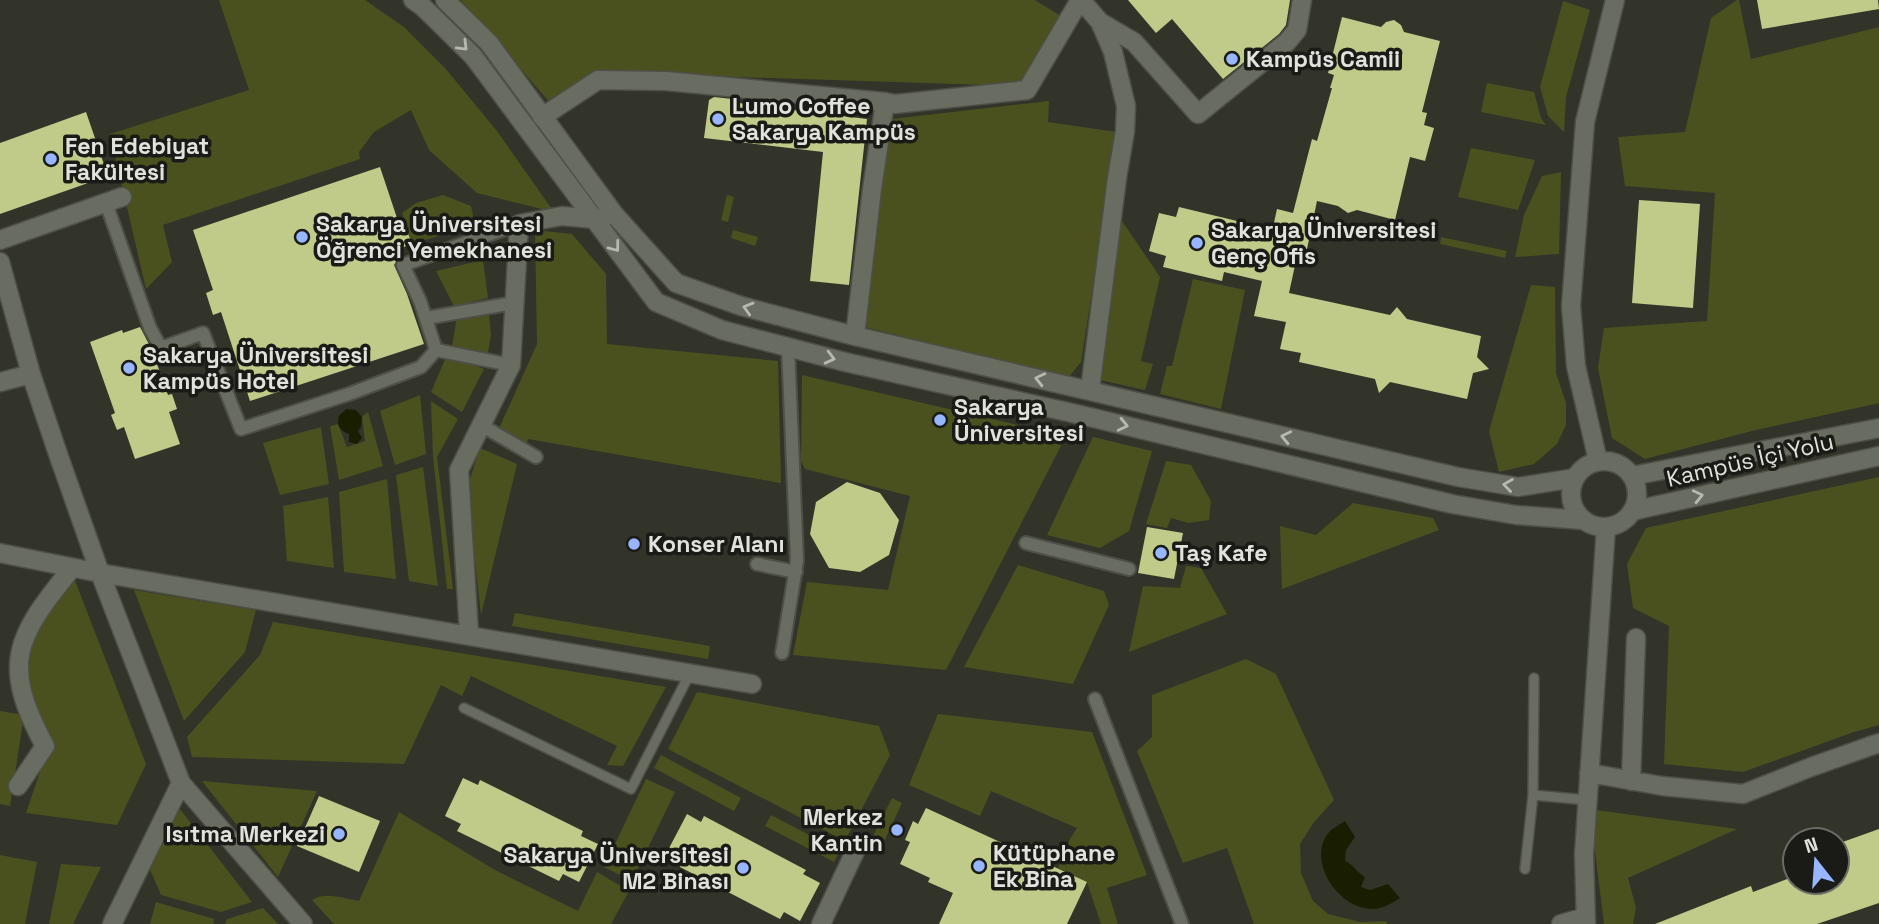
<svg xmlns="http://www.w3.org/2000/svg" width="1879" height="924" font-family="'Space Grotesk',sans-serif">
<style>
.green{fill:#4a511e}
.water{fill:#1a1e00}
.building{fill:#c0cb89}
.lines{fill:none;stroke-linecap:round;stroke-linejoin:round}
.service-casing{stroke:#4e4f47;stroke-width:12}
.pedestrian-casing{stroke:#4e4f47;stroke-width:16}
.minor-casing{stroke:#4e4f47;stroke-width:21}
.tertiary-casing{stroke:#4e4f47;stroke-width:21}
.service{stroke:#696c61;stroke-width:9}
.pedestrian{stroke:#696c61;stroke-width:12}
.minor{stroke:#696c61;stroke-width:18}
.tertiary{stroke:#696c61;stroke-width:18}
.oneway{stroke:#b7b9b1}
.poi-dot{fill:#97b6fd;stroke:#1a1b17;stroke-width:2.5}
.labels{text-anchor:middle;stroke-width:7;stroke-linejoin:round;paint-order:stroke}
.poi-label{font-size:23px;font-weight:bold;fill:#e1e2dc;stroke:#1a1b17;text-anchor:start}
.street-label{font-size:23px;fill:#e1e2dc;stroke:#1a1b17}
</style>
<rect width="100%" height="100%" fill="#32342a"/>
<!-- green -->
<path class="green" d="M219 0H365L404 27 445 68 497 131 554 212 477 193 429 150 411 110 374 132 359 152 360 159 163 225 172 262 146 289 110 134 249 90Z
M461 0H1035L1064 18 1018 86 609 73 551 104Z
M1737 0H1739L1751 59 1879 27V403L1752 431 1645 459 1612 438 1598 368 1604 328 1707 321 1715 193 1625 186 1618 137 1685 132 1711 18Z
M1563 1 1590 10 1566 97 1564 132 1548 116 1540 87Z
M1487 83 1534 92 1541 118 1546 125 1481 112Z
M1049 101 1048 122 1117 132 1081 362 1068 378 865 327 891 119Z
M1471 148 1535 160 1518 210 1458 197Z
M1561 172 1559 254 1515 257 1524 215 1542 176Z
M443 195 471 206 475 225 412 244 402 213 416 203Z
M727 195 734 197 728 222 721 220Z
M1118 215 1160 277 1141 361 1153 364 1145 390 1095 379Z
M535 230 572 234 606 274 607 344 778 361 781 483 528 439 525 449 497 433 537 344Z
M733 230 758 237 755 246 731 238Z
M1441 237 1507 251 1505 258 1440 244Z
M483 260 488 298 454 306 436 271Z
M1193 279 1245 290 1221 409 1160 394 1167 366H1172Z
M1531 285 1555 287 1556 373 1566 403V425L1557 444 1534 464 1499 472 1489 431Z
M489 314 491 335 487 358 452 347 457 316Z
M447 355 484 369 462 412 431 392Z
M802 375 1066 436 946 670 793 655 807 582 888 590 910 496 805 469 801 461Z
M420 395 426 454 395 465 380 411Z
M431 401 458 419 437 457 453 589H447L433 456Z
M368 412 383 466 339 480 330 426 338 424 347 447 365 441 362 417Z
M321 427 329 484 280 495 263 443Z
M1093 437 1152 451 1129 531 1100 548 1047 535Z
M480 448 517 464 481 615 467 488Z
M1166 461 1191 465 1211 501 1209 520 1188 523 1171 518 1167 528 1146 524Z
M423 467 438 586 409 581 396 475Z
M1879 477V725L1854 732 1743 772 1664 764 1669 626 1633 608 1627 564 1646 528Z
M387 479 396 579 344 572 339 492Z
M328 497 334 568 287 561 283 506Z
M1353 503 1433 518 1439 530 1282 589 1280 526 1316 535Z
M1018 565 1104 591 1109 605 1073 684 964 667Z
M1186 566 1201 568 1227 614 1129 652 1143 586 1180 588Z
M74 578 146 764 117 825 26 813 50 742C37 712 15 674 30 642 39 622 61 597 74 578Z
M134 590 256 610 245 652 184 721Z
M515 613 710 646 708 659 512 626Z
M273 622 666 687 623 766 607 765 617 746 471 676 462 696 441 685 404 764 192 757 187 737 260 655Z
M1246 659 1276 674 1334 800 1314 822 1300 844 1301 873 1313 901 1328 914 1360 922 1386 921 1387 924H1254L1227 848 1183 863 1137 751 1152 737V695Z
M697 692 879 726 890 755 845 841 668 749Z
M0 711 24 715 10 806 0 804Z
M938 714 1092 732 1147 875 1107 888 1118 924H1101L1087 882 1058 868 1070 839 1077 828 991 791 980 816 909 785Z
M661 755 741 798 734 811 654 768Z
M646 779 675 792 632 881 604 867Z
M202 781 317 791 278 877Z
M892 798 902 803 882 846 871 840Z
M180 809 252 902 221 912 161 895 148 865Z
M1595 810 1737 829 1628 878 1636 908 1633 924H1604L1593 835Z
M399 812 495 870 578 911 597 872 629 891 611 924H334L312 900C326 891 344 899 359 901Z
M771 815 840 851 834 862 765 826Z
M0 855 37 862 25 924H0Z
M61 864 101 867 73 924H49Z
M156 902 214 919 213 924H150Z
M263 908 278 924H225L227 919Z"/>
<!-- water -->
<path class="water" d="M346 409 356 410 362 417 361 427 358 431 362 438 357 444 349 442V434C340 431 336 425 339 416Z
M1345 821 1355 837 1346 850 1345 861C1353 864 1356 872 1365 877L1361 887 1370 890 1388 884 1400 898C1394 902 1387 906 1380 908 1342 917 1302 859 1331 830 1335 827 1341 824 1345 821Z"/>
<!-- building -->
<path class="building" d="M1128 0H1290L1286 25 1279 34 1223 79 1172 19 1156 33Z
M1757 0H1878L1879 9 1762 29Z
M1342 17 1381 27 1386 22 1394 20 1401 25 1404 32 1440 41 1422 112 1427 113 1424 125 1434 128 1425 161 1410 157 1395 220 1357 210 1348 213 1338 206 1317 201 1307 249 1299 247 1289 293 1390 315 1397 307 1407 319 1481 336 1477 357 1489 369 1473 373 1467 399 1390 382 1379 393 1375 379 1299 362 1301 353 1280 349 1286 322 1254 316 1262 281 1224 272 1222 281 1163 267 1166 256 1149 251 1159 213 1176 217 1179 207 1237 221 1235 232 1270 241 1277 209 1293 213 1312 139 1317 141 1332 88H1330L1334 75 1328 73Z
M714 97 732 99 731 102 867 119 849 285 810 281 823 152 704 138 709 100Z
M86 112 108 176 0 214V143Z
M380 167 401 230 406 228 412 244 398 249 400 257 394 265 407 294 424 344 250 401 221 312 213 315 206 293 213 290 193 230Z
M1639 200 1700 204 1693 308 1632 303Z
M140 327 152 350 168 395 172 394 177 409 169 412 180 444 135 459 124 427 117 430 111 415 115 413 90 342 122 330 123 333Z
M847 482 880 493 899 520 889 555 860 572 829 568 810 534 816 502Z
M1147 527 1183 533 1174 579 1138 573Z
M463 778 478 785 480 780 583 831 581 836 598 844 579 882 563 874 559 881 457 831 461 824 445 816Z
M319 796 380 821 359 872 297 846Z
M926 808 1087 882 1067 924H939L953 893 928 882 930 878 900 864 910 842 905 840 913 821 918 824Z
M687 814 701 822 704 816 806 870 803 874 820 883 800 921 784 912 780 919 680 867 683 860 667 852Z
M1879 829V903L1817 924H1655L1751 886 1753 892 1795 876V882H1837V844Z"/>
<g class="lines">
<defs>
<path id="service" d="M464 708 631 789 690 673
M1533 795 1587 800
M1525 869 1533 795 1534 678"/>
<path id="pedestrian" d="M106 203 150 328 161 348 203 333 241 429 349 394 421 367 436 350 420 301 403 265 519 224
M426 318 514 303
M436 350 511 365
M481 425 536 457
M1026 543 1129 569
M757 564 796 572
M782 653 797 561 788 347
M1095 699 1182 924"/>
<path id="minor" d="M1081 0 1100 22 1113 52 1126 106 1125 131 1117 178 1090 390
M1100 22 1134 42 1198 114 1287 42 1297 30 1302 0
M542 117 598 80 666 81 885 102
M0 240 122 197
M0 262 31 374 58 454 100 573 181 783 303 924
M855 336 872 189 885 102 895 104 1027 90 1080 0
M0 382 31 374
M1598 461 1576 366 1571 306 1585 122 1615 0
M0 553 100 573 752 684
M469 634 459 470 511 365 519 224 562 216 595 219 606 216
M1589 773 1662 786 1743 794 1811 767 1879 743
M1631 781 1636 638
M18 786 45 746C0 663 16 637 72 568
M112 924 181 783
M821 924 859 843
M1561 924 1585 917
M1586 924 1584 854 1606 527"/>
<path id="tertiary" d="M413 0 423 7 473 56 656 302 722 330 845 362 1081 415 1452 504 1516 515 1583 520
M445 0 489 43 614 214 676 283 741 306 855 336 1458 477 1518 487 1575 478
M1571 494a33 33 0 1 1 66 0a33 33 0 1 1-66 0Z
M1632 476 1879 428
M1632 511 1879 456"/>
</defs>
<!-- service casing -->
<use href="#service" class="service-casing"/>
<!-- pedestrian casing -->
<use href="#pedestrian" class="pedestrian-casing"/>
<!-- minor casing -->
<use href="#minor" class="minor-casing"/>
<!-- tertiary casing -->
<use href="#tertiary" class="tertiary-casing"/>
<!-- service -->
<use href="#service" class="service"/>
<!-- pedestrian -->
<use href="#pedestrian" class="pedestrian"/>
<!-- minor -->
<use href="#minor" class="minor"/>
<!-- tertiary -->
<use href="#tertiary" class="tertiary"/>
</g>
<!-- one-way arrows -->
<defs><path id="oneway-chevron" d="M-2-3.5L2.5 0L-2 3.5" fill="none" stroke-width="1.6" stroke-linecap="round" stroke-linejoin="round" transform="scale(1.75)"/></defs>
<g class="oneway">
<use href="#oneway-chevron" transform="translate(463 46) rotate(45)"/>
<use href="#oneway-chevron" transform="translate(615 247) rotate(53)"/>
<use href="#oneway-chevron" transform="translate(748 308) rotate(-164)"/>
<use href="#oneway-chevron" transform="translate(830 358) rotate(14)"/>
<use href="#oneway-chevron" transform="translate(1040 379) rotate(-167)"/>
<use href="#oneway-chevron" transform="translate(1123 425) rotate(13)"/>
<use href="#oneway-chevron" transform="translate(1286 437) rotate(-167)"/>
<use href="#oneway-chevron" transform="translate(1508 485) rotate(-172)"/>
<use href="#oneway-chevron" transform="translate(1698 496) rotate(-13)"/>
</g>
<!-- markers -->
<g class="poi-dot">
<circle cx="1232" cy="59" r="7"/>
<circle cx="718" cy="119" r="7"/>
<circle cx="51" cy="159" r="7"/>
<circle cx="302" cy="237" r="7"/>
<circle cx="1197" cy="243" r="7"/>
<circle cx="129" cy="368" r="7"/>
<circle cx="940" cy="420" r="7"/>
<circle cx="634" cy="544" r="7"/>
<circle cx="1161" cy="553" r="7"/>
<circle cx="897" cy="830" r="7"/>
<circle cx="339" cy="834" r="7"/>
<circle cx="979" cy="866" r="7"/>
<circle cx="743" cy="868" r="7"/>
</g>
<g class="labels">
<!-- poi labels -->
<g class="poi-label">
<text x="1246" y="67">Kampüs Camii</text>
<text x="732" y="114">Lumo Coffee<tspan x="732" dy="26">Sakarya Kampüs</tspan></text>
<text x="65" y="154">Fen Edebiyat<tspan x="65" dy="26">Fakültesi</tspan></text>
<text x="316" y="232">Sakarya Üniversitesi<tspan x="316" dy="26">Öğrenci Yemekhanesi</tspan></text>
<text x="1211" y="238">Sakarya Üniversitesi<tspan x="1211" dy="26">Genç Ofis</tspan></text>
<text x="143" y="363">Sakarya Üniversitesi<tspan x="143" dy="26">Kampüs Hotel</tspan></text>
<text x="954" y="415">Sakarya<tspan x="954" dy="26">Üniversitesi</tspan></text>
<text x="648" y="552">Konser Alanı</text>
<text x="1175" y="561">Taş Kafe</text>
<text x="883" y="825" text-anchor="end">Merkez<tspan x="883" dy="26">Kantin</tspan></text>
<text x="325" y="842" text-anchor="end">Isıtma Merkezi</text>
<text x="993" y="861">Kütüphane<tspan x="993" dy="26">Ek Bina</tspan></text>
<text x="729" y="863" text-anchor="end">Sakarya Üniversitesi<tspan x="729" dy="26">M2 Binası</tspan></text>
</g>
<!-- street labels -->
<g class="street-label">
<text transform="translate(1750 460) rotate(-13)" y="8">Kampüs İçi Yolu</text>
</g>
</g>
<!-- north arrow -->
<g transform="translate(1816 861) rotate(343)"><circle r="33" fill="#1a1b17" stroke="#6a6b66" stroke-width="2"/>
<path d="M0-5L12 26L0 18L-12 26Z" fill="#97b6fd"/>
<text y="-10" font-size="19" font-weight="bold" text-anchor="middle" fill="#e1e2dc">N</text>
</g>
</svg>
